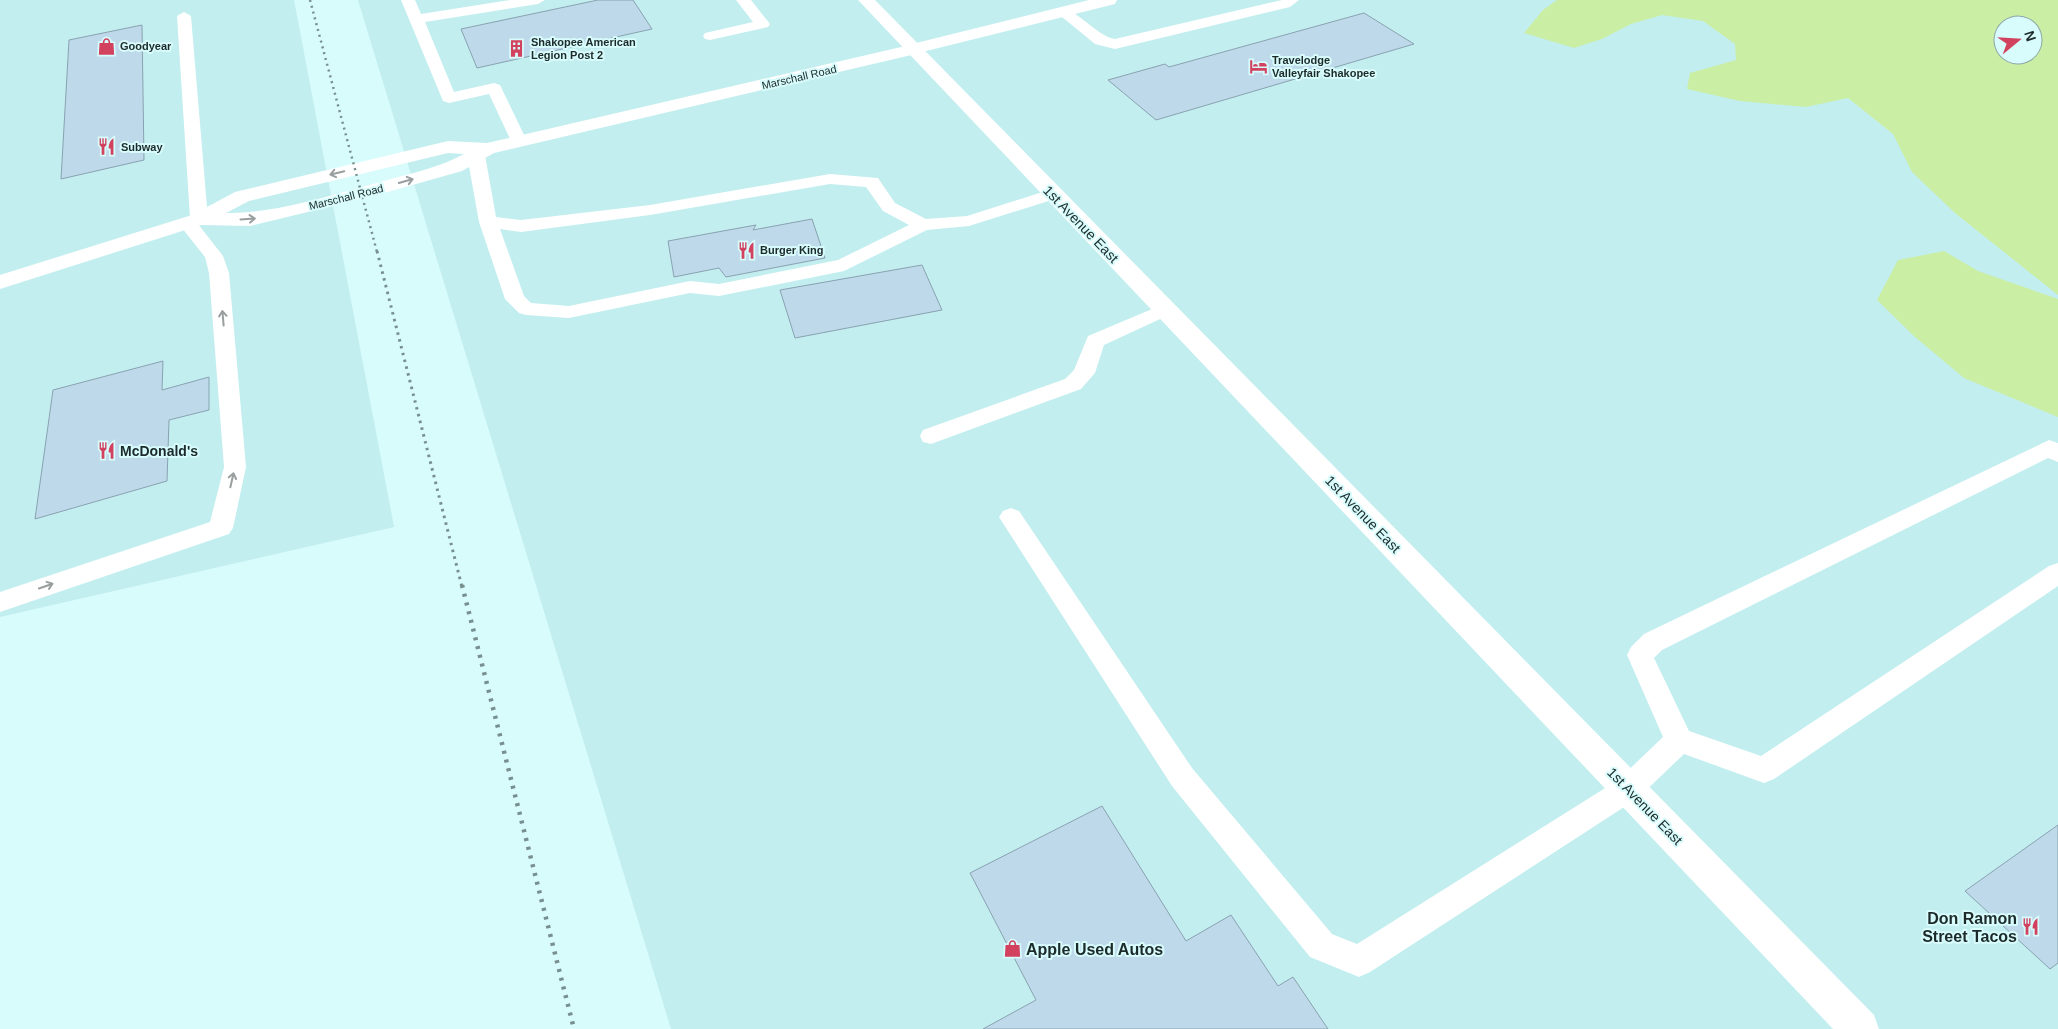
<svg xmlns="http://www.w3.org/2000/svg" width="2058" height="1029" font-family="Helvetica,sans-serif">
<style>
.built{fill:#c2eeef}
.green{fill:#cbeea5;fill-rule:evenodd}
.building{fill:#bed9e9;stroke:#89a2b1}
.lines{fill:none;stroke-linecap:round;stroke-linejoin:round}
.service{fill:#fff;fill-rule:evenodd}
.minor{fill:#fff;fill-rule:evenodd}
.secondary{fill:#fff;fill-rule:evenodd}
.primary{fill:#fff;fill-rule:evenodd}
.rail-far2{stroke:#778f8f;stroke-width:2.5;stroke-dasharray:2 4;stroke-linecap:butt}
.rail-far1{stroke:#778f8f;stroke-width:3;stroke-dasharray:2.5 4.5;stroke-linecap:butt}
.rail{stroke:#778f8f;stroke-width:4.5;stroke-dasharray:3 6;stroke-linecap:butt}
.oneway{stroke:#999f9f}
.labels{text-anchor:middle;stroke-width:4;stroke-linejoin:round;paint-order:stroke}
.far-poi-label{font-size:11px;font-weight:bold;fill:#1c2a2a;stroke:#d8fbfc;text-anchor:start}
.far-street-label{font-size:11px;fill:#1c2a2a;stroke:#d8fbfc}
.street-label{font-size:14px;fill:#1c2a2a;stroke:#d8fbfc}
.poi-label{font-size:14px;font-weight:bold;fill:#1c2a2a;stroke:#d8fbfc;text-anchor:start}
.near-poi-label{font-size:16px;font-weight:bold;fill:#1c2a2a;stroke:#d8fbfc;text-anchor:end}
</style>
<rect width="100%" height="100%" fill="#d8fbfc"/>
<!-- built -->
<path class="built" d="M0 0H294L394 527 0 617Z
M358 0H1726L2058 266V1029H671Z"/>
<!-- green -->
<path class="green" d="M1557 0H2058V295L1955 213 1912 172 1893 134 1848 98 1806 107 1740 101 1687 89 1690 73 1736 60 1735 44 1703 21 1662 15 1631 24 1602 39 1574 48 1524 33 1543 10ZM2003 25H2033V55H2003Z
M1944 251 1978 271 2058 299V417L1964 378 1915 337 1877 300 1898 260Z"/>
<!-- building -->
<path class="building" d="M598 0H633L652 29 477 68 461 29Z
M1364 13 1414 44 1156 120 1108 80 1165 64 1169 67Z
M142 25 144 160 61 179 69 40Z
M812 219 825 258 726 277 719 268 674 277 668 241 756 225 753 230Z
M922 265 942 310 795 338 780 290Z
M163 361 162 390 209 377V410L169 420 167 481 35 519 53 390Z
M1102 806 1186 941 1231 915 1278 986 1293 977 1328 1029H983L1036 1000 970 873Z
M2058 825V963L2050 969 1965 891Z"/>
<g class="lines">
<!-- service -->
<path class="service" d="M401 0H415L421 14 510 0H545L538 4 425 22 454 92 494 83 500 85 527 141 525 145H513L489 94 449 103 443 101Z
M736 0H751L770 24 768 27 710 40 705 39 703 36 705 33 753 22Z
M1282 0H1299L1290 7 1115 49 1095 44 1056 12 1058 9C1074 5 1096 36 1115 39Z
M184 12 191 16 208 219 205 223 198 224 223 256 229 273 246 467 233 528 229 534 0 612V592L210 522 224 467 209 273 205 257 178 223 181 219 190 218 177 16Z
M476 150 482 151 485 155 496 217 521 220 650 205 830 174 878 178 895 203 926 219 967 216 1052 189 1058 190 1061 194 1058 198 969 226 927 230 844 271 719 296 690 293 569 318 526 315 519 313 505 299 479 222 467 155 470 151ZM830 184 866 187 883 211 909 225 838 260 719 284 690 281 569 306 531 303 524 296 500 229 521 232 650 215Z
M1164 304 1171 306 1174 310 1171 314 1104 345 1095 373 1081 389 931 444 923 442 920 436 923 430 1065 379 1074 370 1088 336Z
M2049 440 2058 443V462L2048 458 1662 650 1654 658 1689 731 1761 756 2049 566 2058 563V586L1774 779 1764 783 1684 754 1638 798 1370 972 1359 977 1310 957 1172 786 999 517 1003 511 1011 508 1019 511 1192 768 1332 934 1357 944 1618 780 1663 737 1627 655 1631 647 1644 634Z"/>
<!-- minor -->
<path class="minor" d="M1089 0H1117L1115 4 914 54 908 53 905 49 908 45Z"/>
<!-- secondary -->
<path class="secondary" d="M914 44 920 45 923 49 920 53 494 153 462 171 370 197 250 226 201 225 0 289V275L192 215 235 192 448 141 487 143ZM448 153 464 154C439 168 411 173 384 181 336 194 274 214 226 213L249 201Z"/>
<!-- primary -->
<path class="primary" d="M858 0H875L1874 1015 1879 1029H1833Z"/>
<!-- rail-far2 -->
<path class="rail-far2" d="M310 0 377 252"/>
<!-- rail-far1 -->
<path class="rail-far1" d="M377 251 462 587"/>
<!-- rail -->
<path class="rail" d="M462 585 574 1029"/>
</g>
<!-- one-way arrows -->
<defs><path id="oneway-shaft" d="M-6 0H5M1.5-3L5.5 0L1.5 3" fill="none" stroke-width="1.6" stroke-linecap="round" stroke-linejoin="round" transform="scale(1.25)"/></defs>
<g class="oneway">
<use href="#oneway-shaft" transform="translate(337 173) rotate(166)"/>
<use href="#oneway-shaft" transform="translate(406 181) rotate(-16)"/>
<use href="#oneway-shaft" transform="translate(248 219) rotate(-4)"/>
<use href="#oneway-shaft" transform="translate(223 318) rotate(-95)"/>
<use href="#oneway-shaft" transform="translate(232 480) rotate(-77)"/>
<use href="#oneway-shaft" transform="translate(46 586) rotate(-19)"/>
</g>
<!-- icons -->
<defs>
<symbol id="shop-bare" viewBox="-9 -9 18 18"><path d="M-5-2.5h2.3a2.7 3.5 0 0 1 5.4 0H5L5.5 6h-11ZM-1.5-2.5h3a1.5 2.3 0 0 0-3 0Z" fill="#d2425f" stroke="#d8fbfc" stroke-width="2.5" paint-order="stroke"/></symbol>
<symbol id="building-bare" viewBox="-9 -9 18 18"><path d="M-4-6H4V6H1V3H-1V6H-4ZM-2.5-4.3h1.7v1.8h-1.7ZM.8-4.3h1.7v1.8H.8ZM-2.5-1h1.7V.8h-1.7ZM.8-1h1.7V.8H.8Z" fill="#d2425f" stroke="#d8fbfc" stroke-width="2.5" paint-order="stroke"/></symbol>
<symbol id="hotel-bare" viewBox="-9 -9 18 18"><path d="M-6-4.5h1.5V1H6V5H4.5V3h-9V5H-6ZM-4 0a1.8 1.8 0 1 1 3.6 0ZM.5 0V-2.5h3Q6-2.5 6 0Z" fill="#d2425f" stroke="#d8fbfc" stroke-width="2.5" paint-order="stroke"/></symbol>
<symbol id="restaurant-bare" viewBox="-9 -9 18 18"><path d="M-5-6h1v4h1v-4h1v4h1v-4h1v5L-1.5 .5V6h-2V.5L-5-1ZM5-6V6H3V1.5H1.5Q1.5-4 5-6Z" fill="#d2425f" stroke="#d8fbfc" stroke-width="2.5" paint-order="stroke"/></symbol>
</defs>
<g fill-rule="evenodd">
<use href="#shop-bare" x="94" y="34" width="25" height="25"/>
<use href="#building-bare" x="504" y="36" width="25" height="25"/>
<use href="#hotel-bare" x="1246" y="54" width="25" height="25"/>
<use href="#restaurant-bare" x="94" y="134" width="25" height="25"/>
<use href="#restaurant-bare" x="734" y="238" width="25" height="25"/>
<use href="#restaurant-bare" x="94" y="438" width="25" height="25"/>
<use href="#restaurant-bare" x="2018" y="914" width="25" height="25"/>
<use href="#shop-bare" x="1000" y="936" width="25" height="25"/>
</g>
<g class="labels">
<!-- far-poi labels -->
<g class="far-poi-label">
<text x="531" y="46">Shakopee American<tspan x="531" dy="13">Legion Post 2</tspan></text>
<text x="120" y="50">Goodyear</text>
<text x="1272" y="64">Travelodge<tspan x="1272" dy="13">Valleyfair Shakopee</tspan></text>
<text x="121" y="151">Subway</text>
<text x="760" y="254">Burger King</text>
</g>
<!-- far-street labels -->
<g class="far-street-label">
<text transform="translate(799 77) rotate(-13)" y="4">Marschall Road</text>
<text transform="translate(346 197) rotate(-14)" y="4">Marschall Road</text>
</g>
<!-- street labels -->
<g class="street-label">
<text transform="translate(1081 224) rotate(46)" y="5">1st Avenue East</text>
<text transform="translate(1363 514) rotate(46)" y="5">1st Avenue East</text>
<text transform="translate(1645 806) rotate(46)" y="5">1st Avenue East</text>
</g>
<!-- poi labels -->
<g class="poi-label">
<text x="120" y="456">McDonald's</text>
</g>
<!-- near-poi labels -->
<g class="near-poi-label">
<text x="2017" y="924">Don Ramon<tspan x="2017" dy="18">Street Tacos</tspan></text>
<text x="1026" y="955" text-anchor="start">Apple Used Autos</text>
</g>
</g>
<!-- north arrow -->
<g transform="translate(2018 40) rotate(72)"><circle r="24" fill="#d8fbfc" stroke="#8da7a8"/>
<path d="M0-4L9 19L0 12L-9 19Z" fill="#d2425f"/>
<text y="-8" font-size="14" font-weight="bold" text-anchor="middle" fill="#1c2a2a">N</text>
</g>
</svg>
